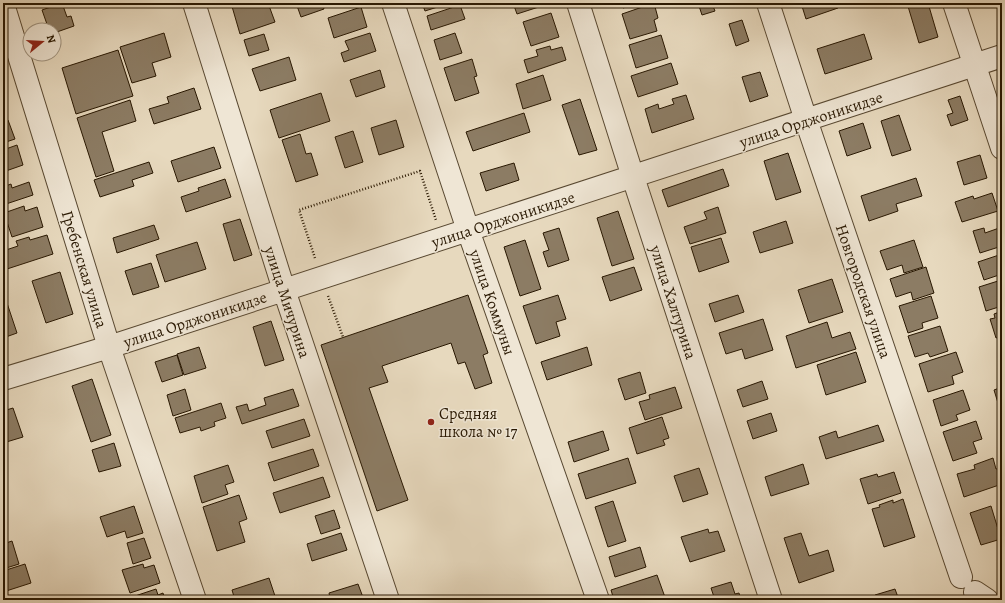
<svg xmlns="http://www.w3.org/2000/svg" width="1005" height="603" font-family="Alegreya,serif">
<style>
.building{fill:#8c7c64;stroke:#291802}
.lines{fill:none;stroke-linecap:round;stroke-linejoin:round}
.minor-casing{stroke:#584831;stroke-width:24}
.path{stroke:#291802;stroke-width:2.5;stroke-dasharray:1 2;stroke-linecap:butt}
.minor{stroke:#efe6d5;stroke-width:22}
.poi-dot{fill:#8f2418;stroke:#efe6d5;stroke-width:1.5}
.labels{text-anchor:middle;stroke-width:3;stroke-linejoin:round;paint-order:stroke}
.street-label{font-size:16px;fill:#291802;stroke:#efe6d5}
.poi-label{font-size:16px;fill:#291802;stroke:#efe6d5;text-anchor:start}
</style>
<rect width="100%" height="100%" fill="#e7d9be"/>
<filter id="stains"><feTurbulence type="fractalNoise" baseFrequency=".005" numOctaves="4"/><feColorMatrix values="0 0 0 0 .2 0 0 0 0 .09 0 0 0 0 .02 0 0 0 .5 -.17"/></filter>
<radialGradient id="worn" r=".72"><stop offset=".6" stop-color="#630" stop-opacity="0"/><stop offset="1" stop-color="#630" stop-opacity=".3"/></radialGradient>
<!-- building -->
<path class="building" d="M62 3 67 17 71 16 74 26 54 33V30H49L42 10Z
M231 3H268L275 22 240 34Z
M296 3H322L324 9 301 17Z
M422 3H446L447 4 425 11Z
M513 3H548V4L517 14Z
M609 3H620L610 6Z
M621 3H640L623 8Z
M654 3 658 18 654 20 657 31 630 39 622 14Z
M698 3H721L713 6 715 11 702 15Z
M801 3H836L838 8 806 19Z
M907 3H928L938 37 919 43Z
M998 3H1002V14H1001Z
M460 5 465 19 431 30 427 16Z
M361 7 367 27 334 38 328 18Z
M551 13 559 37 531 46 523 22Z
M742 20 749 41 736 46 729 24Z
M164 33 171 57 152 63 156 76 132 83 120 47Z
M370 33 376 51 344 62 341 53 349 50 345 41Z
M455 33 462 53 440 60 434 40Z
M264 34 269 50 249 56 244 40Z
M864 34 872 59 825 74 817 49Z
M661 35 668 58 636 68 629 45Z
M550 46 551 50 562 47 566 60 528 73 524 60 538 56 536 50Z
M118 50 133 96 76 114 62 68Z
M289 57 296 80 260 91 252 69Z
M472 59 477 76 474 77 479 93 455 101 444 68Z
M671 63 678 84 638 97 631 76Z
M380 70 385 87 356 97 350 80Z
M760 72 768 96 750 102 742 77Z
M543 75 551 100 523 109 516 84Z
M194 88 201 109 154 124 149 109 169 103 167 97Z
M321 93 330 121 279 138 270 110Z
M686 95 694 119 652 133 645 109 658 104 659 109 674 104 672 99Z
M960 96 968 120 951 126 947 115 953 113 948 100Z
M580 99 597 150 579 155 562 105Z
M130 100 136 121 102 132 114 171 96 177 77 118Z
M524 113 530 132 473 151 466 132Z
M899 115 911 150 892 156 881 121Z
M8 120 15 139 3 143V122Z
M396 120 404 147 379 155 371 128Z
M863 123 871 148 847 156 839 131Z
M353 131 363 162 345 168 335 137Z
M300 134 306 154 311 153 318 175 296 182 282 140Z
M17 145 23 165 3 172V150Z
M214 147 221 168 178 182 171 161Z
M788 153 801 192 776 200 764 161Z
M980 155 987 178 964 185 957 162Z
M149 162 153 173 132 180 134 186 100 197 94 180Z
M514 163 519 180 486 191 480 173Z
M723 169 729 186 668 207 662 190Z
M916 178 922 196 896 204 898 211 869 221 861 196Z
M225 179 231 197 186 212 181 197 199 191 198 188Z
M29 182 33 195 3 205V187L11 184 12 188Z
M992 193 998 211 962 222 955 202 973 196 974 199Z
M24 206 25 211 37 207 43 227 12 237 4 213Z
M718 207 726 233 690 244 684 227 707 219 704 212Z
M618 211 634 259 612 266 597 218Z
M240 219 252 255 234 261 223 224Z
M786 221 793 243 760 253 753 232Z
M154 225 159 239 117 253 113 238Z
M1002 227V246L980 253 973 231 984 228 985 233Z
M559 228 569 260 548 267 543 252 549 250 543 233Z
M47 235 53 254 7 269 3 251 18 246 16 241 29 237 30 240Z
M721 238 729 262 699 272 691 247Z
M525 240 541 289 520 296 504 247Z
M914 240 923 267 904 273 902 265 887 270 880 251Z
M197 242 206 269 165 282 156 255Z
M1002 254V274L984 280 978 262Z
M151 263 159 287 133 295 125 271Z
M634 267 642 290 610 301 602 277Z
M926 267 934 293 913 300 911 292 896 297 890 279Z
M60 272 73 314 46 323 32 281Z
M832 279 843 312 809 323 798 290Z
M998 281 1001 288 1002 287V306L986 311 979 287Z
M3 291 17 333 3 338Z
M468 295 488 353 483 355 492 383 475 389 465 362 458 364 451 343 382 366 388 382 369 388 408 500 377 511 321 345Z
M558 295 566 319 556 322 560 336 536 344 523 306Z
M738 295 744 312 715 322 709 304Z
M931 296 938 318 922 323 923 328 908 333 899 306Z
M1002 311V336L996 338 990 319 995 318 994 314Z
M763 319 773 350 745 359 742 349 726 354 719 333Z
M271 321 284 360 265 366 253 327Z
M827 322 832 338 850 332 856 349 796 368 786 336Z
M940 326 948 351 930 357 928 353 915 357 908 336Z
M199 347 206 368 184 375 177 354Z
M587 347 592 365 547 380 541 362Z
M856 352 866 382 826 395 817 365Z
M956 352 963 372 952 376 954 384 928 392 919 364Z
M177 355 183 375 162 382 155 362Z
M640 372 646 393 625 400 618 379Z
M92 379 111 435 91 442 72 386Z
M762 381 768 399 743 407 737 390Z
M675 387 682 408 645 420 639 402 650 399 649 395Z
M1002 387V401L998 403 994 390Z
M185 389 191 410 173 416 167 395Z
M293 389 299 406 242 424 236 407 247 404 249 411 266 405 264 398Z
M963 390 970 410 956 415 958 420 941 426 933 400Z
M221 403 226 418 214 422 215 426 201 431 200 427 180 433 175 418Z
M13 408 23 437 3 443V411Z
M771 413 777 431 753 439 747 421Z
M662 417 669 438 663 440 665 445 637 454 629 428Z
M304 419 310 436 272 448 266 431Z
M976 421 982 439 973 442 977 453 953 461 943 432Z
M878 425 884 441 826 459 819 437 836 431 838 438Z
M603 431 609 450 574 462 568 442Z
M114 443 121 466 99 472 92 450Z
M313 449 319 466 274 481 268 463Z
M628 458 636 483 586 499 578 474Z
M993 458 996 469 1002 468V484L964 497 957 474 975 469 974 465Z
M803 464 809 484 771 496 765 477Z
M228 465 234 482 225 485 228 494 202 503 194 476Z
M699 468 708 494 683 502 674 476Z
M894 472 901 493 868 504 860 479 877 474 878 477Z
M323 477 330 497 280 513 273 493Z
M239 495 247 519 239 522 245 542 217 551 203 507Z
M903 499 915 537 884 547 872 509 880 507 879 505 893 500V503Z
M613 501 626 541 608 547 595 507Z
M134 506 143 533 127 538 125 531 107 537 100 517Z
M991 506 1001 539 981 545 970 513Z
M334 510 340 528 321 534 315 516Z
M708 529 709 533 718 531 725 551 690 562 681 537Z
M341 533 347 550 312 561 307 544Z
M801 533 809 556 828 550 834 571 799 583 784 538Z
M144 538 151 558 133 564 127 543Z
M12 541 19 564 3 569V544Z
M640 547 646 567 615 577 609 557Z
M25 564 31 583 3 592V571Z
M143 564 144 568 154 565 160 583 130 593 122 570Z
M657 575 666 600H614L611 590Z
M269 578 275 596 262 600H235L232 590Z
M731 582 735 594 739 593 741 600H715L711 588Z
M358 584 364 600H323L330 598 329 593Z
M156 589 158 595 163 593 165 600H133L132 597Z
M895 589 899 600H876L875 595Z"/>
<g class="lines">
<defs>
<path id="minor" d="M194 3 284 290 388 600
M393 3 468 230 598 600
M578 3 633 177 771 600
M768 3 806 120 961 577
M954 3 1002 148
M3 4 109 347 195 600
M3 379 109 347 1002 56
M975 592 987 600"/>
</defs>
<!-- minor casing -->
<use href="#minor" class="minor-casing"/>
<!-- path -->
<path class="path" d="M315 258 299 210 420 171 436 220
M328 296 343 337"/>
<!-- minor -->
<use href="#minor" class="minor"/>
</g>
<!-- markers -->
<circle class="poi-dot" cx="431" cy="422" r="4"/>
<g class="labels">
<!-- street labels -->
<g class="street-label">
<text transform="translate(811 119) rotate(-18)" y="6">улица Орджоникидзе</text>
<text transform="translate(503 219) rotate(-18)" y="6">улица Орджоникидзе</text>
<text transform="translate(85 269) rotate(73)" y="6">Гребенская улица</text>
<text transform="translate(864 291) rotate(71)" y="6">Новгородская улица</text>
<text transform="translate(288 302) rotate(72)" y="6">улица Мичурина</text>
<text transform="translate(493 302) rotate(71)" y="6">улица Коммуны</text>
<text transform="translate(674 302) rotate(72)" y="6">улица Халтурина</text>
<text transform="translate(195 319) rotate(-18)" y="6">улица Орджоникидзе</text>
</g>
<!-- poi labels -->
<g class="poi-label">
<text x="439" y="419">Средняя<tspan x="439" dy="18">школа № 17</tspan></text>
</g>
</g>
<!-- margin -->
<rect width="1005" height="603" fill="none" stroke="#e7d9be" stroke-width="16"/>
<rect x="4" y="4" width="997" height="595" fill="none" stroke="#291802" stroke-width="2"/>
<rect x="8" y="8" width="989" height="587" fill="none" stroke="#291802"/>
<!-- north arrow -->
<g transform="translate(42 42) rotate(72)"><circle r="19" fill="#efe6d5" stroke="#a09481"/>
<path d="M0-3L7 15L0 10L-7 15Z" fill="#8f2418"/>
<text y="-6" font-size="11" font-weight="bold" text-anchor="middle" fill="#291802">N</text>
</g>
<rect width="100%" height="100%" filter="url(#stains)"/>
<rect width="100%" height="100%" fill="url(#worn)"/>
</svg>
